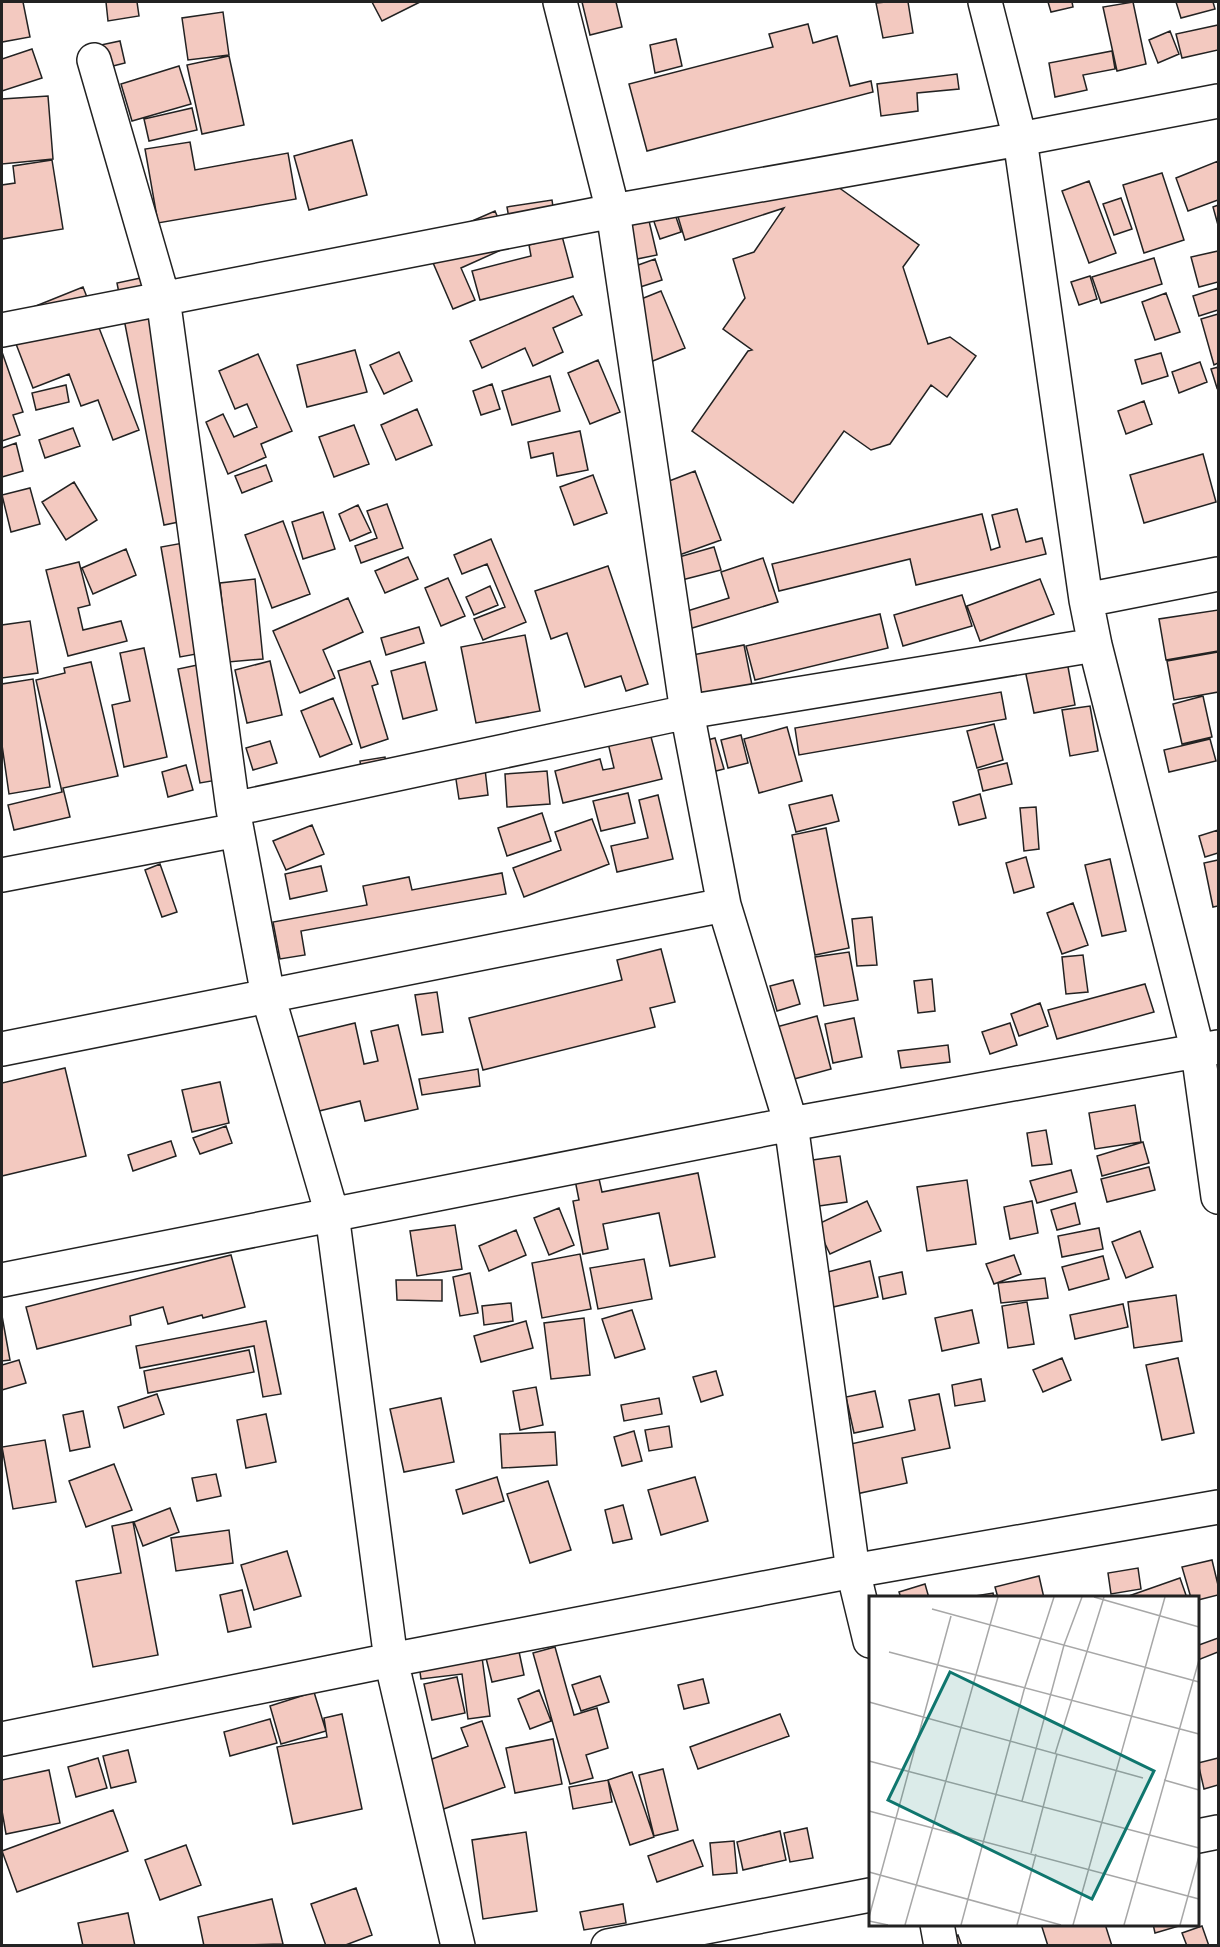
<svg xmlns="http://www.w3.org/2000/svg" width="1220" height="1947" font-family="'Varela Round',sans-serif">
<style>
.building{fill:#f3c9c0;stroke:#222;stroke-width:1.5}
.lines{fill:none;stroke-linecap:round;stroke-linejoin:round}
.minor-casing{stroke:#222;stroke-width:36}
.minor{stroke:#fff;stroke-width:33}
.inset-road{fill:none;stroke:#a7a7a7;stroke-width:1.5}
.view{fill:#0f766e;fill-opacity:0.15;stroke:#0f766e;stroke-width:3}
.inset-edge{fill:none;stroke:#222;stroke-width:3}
</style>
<rect width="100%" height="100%" fill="#fff"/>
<!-- building -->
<path class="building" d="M2 2H23L30 37 2 42Z
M106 2H137L139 16 108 21Z
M372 2H420L382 21Z
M582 2H616L622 27 590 35Z
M886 2H908L913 33 883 38 876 3Z
M1048 2H1072L1073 7 1051 12Z
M1133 2 1146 64 1117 71 1103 7Z
M1176 2H1213L1215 9 1181 18Z
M223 12 229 55 188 60 182 18Z
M808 24 813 43 837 36 850 86 871 81 873 92 647 151 629 84 773 47 769 34Z
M1218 25V50L1182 58 1176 34Z
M1170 31 1179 54 1158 63 1149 40Z
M676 39 682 66 655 73 650 45Z
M120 41 125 63 101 69 96 46Z
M32 49 42 78 2 91V59Z
M1112 51 1115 69 1083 75 1087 90 1055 97 1049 63Z
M229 56 244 125 202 134 187 65Z
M179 66 191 104 132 121 121 84Z
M957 74 959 89 917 93 918 111 881 116 877 84Z
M48 96 53 159 2 164V99Z
M192 108 197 130 149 141 144 119Z
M352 140 367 195 309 210 294 156Z
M190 142 195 170 288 153 296 199 158 223 145 149Z
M52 160 63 229 2 239V185L15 183 13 166Z
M1218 161V200L1188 211 1176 178Z
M810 167 919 245 903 267 928 344 950 337 976 356 947 397 931 385 890 444 871 450 844 431 793 503 692 431 748 351 752 350 723 329 745 298 733 259 754 252 784 208 685 240 676 210Z
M1162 173 1184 240 1144 253 1123 185Z
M1089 181 1116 253 1089 263 1062 191Z
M1121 198 1132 229 1114 235 1103 204Z
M552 200 557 234 513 241 507 207Z
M672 205 681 232 660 239 651 213Z
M1218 205V225L1213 207Z
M646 208 657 255 632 260 621 214Z
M495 211 510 246 461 268 475 300 453 309 424 242Z
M562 236 573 277 480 300 472 271 531 256 529 245Z
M1218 251V282L1199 287 1191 257Z
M1154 258 1162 284 1101 303 1092 277Z
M655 259 662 280 634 289 627 269Z
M150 276 198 518 164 525 117 283Z
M1090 276 1097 299 1079 305 1071 282Z
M83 287 139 430 113 440 98 400 81 406 69 374 33 388 6 318Z
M1218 288V310L1199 316 1193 296Z
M661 291 685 348 638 367 614 310Z
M1166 293 1180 332 1155 340 1142 302Z
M573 296 582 315 553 328 563 352 533 366 525 348 482 368 470 341Z
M1218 314V363L1214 365 1201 319Z
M355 350 367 392 307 407 297 365Z
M2 352 23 412 13 415 20 435 2 441Z
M399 352 412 381 384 394 370 365Z
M1161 353 1168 376 1142 384 1135 360Z
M258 354 292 431 261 444 266 457 228 474 206 422 223 414 234 437 257 427 247 404 235 409 219 371Z
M598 360 620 412 590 424 568 373Z
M1200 362 1207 382 1179 393 1172 372Z
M1218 367V387L1217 388 1211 369Z
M550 376 560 411 512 425 502 391Z
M492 384 500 409 481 415 473 391Z
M66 385 69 402 36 410 32 393Z
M1144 401 1152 424 1126 434 1118 411Z
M417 409 432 445 396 460 381 425Z
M354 425 369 464 334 477 319 437Z
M73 428 80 446 45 458 39 440Z
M580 431 588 470 557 476 553 453 531 458 528 442Z
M16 443 23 471 2 477V448Z
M1203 454 1216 502 1144 523 1130 475Z
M266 465 272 481 242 493 235 476Z
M695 471 721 540 671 558 646 490Z
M593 475 607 513 574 525 560 487Z
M74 482 97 520 66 540 42 502Z
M30 488 40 524 11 532 2 495Z
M387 504 403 548 361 563 355 546 377 538 367 511Z
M358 505 371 532 350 541 339 514Z
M1017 509 1026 542 1042 538 1046 554 916 585 910 559 779 591 772 564 982 514 991 550 1000 547 992 515Z
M323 512 335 549 303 559 292 522Z
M283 521 310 594 272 608 245 535Z
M491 539 526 622 483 640 474 619 505 607 487 564 462 574 454 555Z
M194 541 213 651 180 657 161 547Z
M714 547 721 570 670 583 665 561Z
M126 549 136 575 93 594 82 568Z
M408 557 418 579 385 593 375 571Z
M763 558 778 602 689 629 684 612 729 598 721 572Z
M79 562 90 605 78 608 83 630 121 621 127 641 68 656 46 570Z
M608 566 648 684 626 691 621 676 585 687 567 633 551 639 535 591Z
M448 578 465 616 441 626 425 588Z
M255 579 263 659 228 662 220 583Z
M1040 579 1054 614 980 641 967 606Z
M490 586 498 605 474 615 466 597Z
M962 595 972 626 903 646 894 615Z
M348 598 363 632 323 650 335 678 300 693 273 631Z
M1218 610V651L1166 660 1159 619Z
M880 614 888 648 755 680 746 646Z
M30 621 38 673 2 678V625Z
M419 627 424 643 386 655 381 638Z
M525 635 540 711 476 723 461 647Z
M744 645 752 685 686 699 677 658Z
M144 648 167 757 124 767 112 705 130 701 120 653Z
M1218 652V692L1174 700 1167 661Z
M1066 656 1075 705 1034 713 1024 665Z
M270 661 282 715 247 723 235 670Z
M370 661 378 684 372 686 388 739 361 748 338 671Z
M91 662 118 776 63 788 70 817 14 830 8 805 62 792 36 680 65 673 64 668Z
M212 662 235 777 200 783 178 669Z
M425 662 437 710 403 719 391 671Z
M33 679 50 787 9 794 2 745V684Z
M1001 692 1006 719 799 755 795 728Z
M1203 696 1212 737 1182 744 1173 704Z
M333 698 352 744 320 757 301 711Z
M1090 706 1098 751 1070 756 1062 710Z
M994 724 1003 760 977 768 967 731Z
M787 727 802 781 759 793 744 739Z
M650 733 662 779 563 803 555 771 600 759 603 770 614 768 608 743Z
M741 735 748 763 728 768 721 740Z
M715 738 724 769 708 773 700 742Z
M1210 739 1216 761 1169 772 1164 750Z
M270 741 277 763 253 770 246 748Z
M385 757 388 777 363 781 360 761Z
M1007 763 1012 784 983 791 978 770Z
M186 765 193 790 168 797 162 772Z
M485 769 488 795 459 799 455 773Z
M547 771 550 804 507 807 505 774Z
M628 793 635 823 601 831 593 801Z
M980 794 986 818 959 825 953 802Z
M658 795 673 859 617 872 611 846 648 838 639 800Z
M832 795 839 821 796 832 789 805Z
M1036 807 1039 849 1024 851 1020 808Z
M542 813 551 841 507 856 498 828Z
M592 819 609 864 524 897 513 868 561 850 555 832Z
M312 825 324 854 286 870 273 841Z
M826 828 849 948 815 955 792 835Z
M1218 830V853L1205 857 1199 836Z
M1026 857 1034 887 1014 893 1006 863Z
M1110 859 1126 931 1102 936 1085 865Z
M1218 860V906L1213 907 1204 863Z
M160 864 177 912 162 917 145 870Z
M321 866 327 891 290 899 285 874Z
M502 873 506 894 301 931 305 955 280 959 273 922 367 905 363 886 409 877 412 890Z
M1073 903 1088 945 1062 954 1047 913Z
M872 917 877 965 857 966 852 919Z
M661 949 675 1002 650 1008 655 1027 483 1070 469 1018 622 980 617 960Z
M849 952 858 1000 824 1006 815 957Z
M1083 955 1088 992 1066 994 1062 957Z
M932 979 935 1011 918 1013 914 981Z
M793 980 800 1004 777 1011 770 986Z
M1145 984 1154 1012 1057 1039 1048 1010Z
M437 992 443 1032 422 1035 415 995Z
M1040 1003 1048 1026 1019 1036 1011 1014Z
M817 1016 831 1069 783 1082 769 1029Z
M854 1018 862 1057 833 1063 825 1024Z
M355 1023 364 1064 378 1061 371 1031 398 1025 418 1109 365 1121 360 1101 311 1113 293 1038Z
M1010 1023 1017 1045 990 1054 982 1032Z
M948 1045 950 1062 901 1068 898 1051Z
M65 1068 86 1156 2 1176V1083Z
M478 1069 480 1086 422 1095 419 1079Z
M220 1082 229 1123 192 1132 182 1090Z
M1135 1105 1141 1142 1095 1149 1089 1113Z
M226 1126 232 1143 200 1154 193 1138Z
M1046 1130 1052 1164 1032 1166 1027 1133Z
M171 1141 176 1156 133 1171 128 1155Z
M1143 1142 1149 1163 1102 1176 1097 1156Z
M840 1156 847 1202 805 1208 799 1162Z
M595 1161 602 1192 698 1173 715 1257 670 1266 659 1213 603 1224 608 1249 583 1254 573 1201 579 1200 572 1165Z
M1149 1167 1155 1190 1107 1202 1101 1179Z
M1071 1170 1077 1192 1037 1203 1030 1181Z
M967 1180 976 1244 927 1251 917 1187Z
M867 1201 881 1231 830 1254 816 1225Z
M1032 1201 1038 1233 1010 1239 1004 1207Z
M1075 1203 1080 1224 1057 1230 1051 1210Z
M559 1208 574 1245 549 1255 534 1218Z
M455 1225 462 1269 417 1276 410 1231Z
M1099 1228 1103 1249 1062 1257 1058 1236Z
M516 1230 526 1255 489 1271 479 1246Z
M1140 1231 1153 1267 1126 1278 1112 1242Z
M580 1254 591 1309 542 1318 532 1263Z
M231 1255 245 1307 203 1318 202 1315 168 1324 163 1307 130 1316 131 1325 37 1349 26 1307Z
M1014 1255 1021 1274 994 1284 986 1264Z
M1103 1256 1109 1279 1069 1290 1062 1267Z
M644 1259 652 1299 598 1309 590 1268Z
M870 1261 878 1297 833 1307 824 1273Z
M902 1272 906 1294 883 1299 879 1277Z
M470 1273 478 1313 460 1316 453 1277Z
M1045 1278 1048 1298 1001 1303 998 1283Z
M396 1280H442V1301L397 1300Z
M1176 1295 1182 1341 1134 1348 1128 1302Z
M1027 1302 1034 1344 1008 1348 1002 1306Z
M511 1303 513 1321 484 1325 482 1306Z
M1123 1304 1128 1327 1075 1339 1070 1315Z
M632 1310 645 1349 615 1358 602 1319Z
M972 1310 979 1343 942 1351 935 1318Z
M2 1316 10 1360 2 1361Z
M584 1318 590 1375 551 1379 544 1323Z
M266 1321 281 1394 263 1397 254 1346 140 1368 136 1346Z
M526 1321 533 1348 481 1362 474 1336Z
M249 1350 254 1372 148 1393 144 1371Z
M1062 1358 1071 1380 1043 1392 1033 1370Z
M1178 1358 1194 1433 1162 1440 1146 1365Z
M19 1360 26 1383 2 1390V1365Z
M716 1371 723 1395 701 1402 693 1377Z
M981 1379 985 1401 955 1406 952 1385Z
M536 1387 543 1425 520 1430 513 1391Z
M875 1391 883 1427 854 1433 846 1397Z
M157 1394 164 1414 124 1428 118 1407Z
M939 1394 950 1448 902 1458 907 1483 856 1494 846 1445 915 1430 909 1400Z
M441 1398 454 1462 404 1472 390 1409Z
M659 1398 662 1414 624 1421 621 1405Z
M83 1411 90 1447 70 1451 63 1415Z
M266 1414 276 1462 246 1468 237 1420Z
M669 1426 672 1447 649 1451 645 1430Z
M634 1431 642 1461 622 1466 614 1437Z
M555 1432 557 1465 502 1468 500 1434Z
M45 1440 56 1502 13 1509 2 1447Z
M114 1464 132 1510 86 1527 69 1481Z
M216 1474 221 1496 197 1501 192 1478Z
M497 1477 504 1501 463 1514 456 1490Z
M695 1477 708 1521 661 1535 648 1490Z
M548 1481 571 1550 530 1563 507 1494Z
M623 1505 632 1539 613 1543 605 1510Z
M170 1508 179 1532 143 1546 134 1522Z
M133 1522 158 1655 93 1667 76 1581 121 1573 112 1526Z
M229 1530 233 1563 176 1571 171 1538Z
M287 1551 301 1596 254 1610 241 1565Z
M1212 1560 1218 1585V1595L1198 1600V1598H1191L1182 1567Z
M1138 1568 1141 1589 1111 1594 1108 1573Z
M1039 1576 1044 1598H998L995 1587Z
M1180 1578 1187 1598H1123Z
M925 1584 929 1598H901L899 1592Z
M242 1590 251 1627 228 1632 220 1595Z
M993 1593 994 1598H963Z
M1218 1638V1652L1198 1660V1640L1199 1645Z
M518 1647 524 1675 492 1682 485 1654Z
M555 1647 574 1715 597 1708 608 1748 586 1755 593 1778 570 1784 533 1653Z
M481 1650 490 1716 468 1719 462 1674 421 1679 418 1658Z
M600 1676 609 1702 581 1711 572 1685Z
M457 1677 465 1713 432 1720 424 1684Z
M703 1679 709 1703 684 1709 678 1685Z
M539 1690 551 1721 530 1729 518 1699Z
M314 1692 326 1731 281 1744 270 1706Z
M342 1714 362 1809 293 1824 277 1747 327 1737 324 1718Z
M780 1714 789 1736 698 1769 690 1747Z
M270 1719 277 1743 230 1756 224 1732Z
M482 1721 505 1787 438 1811 421 1763 468 1746 461 1728Z
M553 1739 562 1784 515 1793 506 1748Z
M128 1750 136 1782 111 1788 103 1756Z
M98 1758 107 1788 76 1797 68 1767Z
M1218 1758V1785L1204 1789 1198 1763Z
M663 1769 678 1830 654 1836 639 1775Z
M49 1770 60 1823 6 1834 2 1811V1780Z
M632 1772 654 1837 630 1845 608 1780Z
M608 1780 612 1802 573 1809 569 1787Z
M113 1810 128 1851 17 1892 2 1851Z
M807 1828 813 1858 790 1862 784 1833Z
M780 1831 786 1860 743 1870 737 1842Z
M526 1832 537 1911 483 1919 472 1840Z
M693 1840 703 1866 657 1882 648 1856Z
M734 1841 737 1873 713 1875 710 1843Z
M186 1845 201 1885 160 1900 145 1860Z
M356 1888 372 1935 343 1946H326L311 1904Z
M272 1899 283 1944 204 1946 198 1917Z
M623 1904 626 1923 584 1930 580 1912Z
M128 1913 135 1946H83L78 1923Z
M1041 1924H1105L1112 1946H1048Z
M1153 1924H1179V1926L1155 1933Z
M1202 1926 1209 1946H1187L1182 1933Z
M958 1935 962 1946H936L935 1944Z"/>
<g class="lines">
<defs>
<path id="minor" d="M560 2 613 211 687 712 724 905 791 1124 853 1571 870 1641
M985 2 1020 139 1086 600 1095 645 1198 1052 1218 1197
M94 60 163 298 233 809 268 996 332 1214 391 1660 458 1946
M2 330 613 211 1020 139 1218 101
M1086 600 1218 574
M233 809 687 712 1095 645
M2 875 237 830
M2 1049 724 905
M2 1280 791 1124 1218 1047
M2 1739 391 1660 853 1571 1218 1507
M1198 1836 1218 1832
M937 1924 941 1946
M608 1946 870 1895"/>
</defs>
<!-- minor casing -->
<use href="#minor" class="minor-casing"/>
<!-- minor -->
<use href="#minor" class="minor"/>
</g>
<!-- overview -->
<g transform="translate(869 1596)">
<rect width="330" height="330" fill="#fff"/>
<path class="inset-road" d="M225 1 330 31M63 13 330 86M20 56 330 138M0 106 274 182M186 158 235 1M0 165 330 252M295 184 330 194M153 205 195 49 213 1M0 215 330 303M162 257 188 158M0 276 192 329M0 321 82 20M0 325 19 329M36 329 129 1M92 329 155 94 185 1M148 329 167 258M204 329 296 1M255 329 330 64M311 329 330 260"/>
<path class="view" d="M81 76 285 175 223 303 19 204Z"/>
<rect width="330" height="330" class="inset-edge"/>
</g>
<!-- border -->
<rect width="1220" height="1947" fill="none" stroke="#222222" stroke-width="6"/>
</svg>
